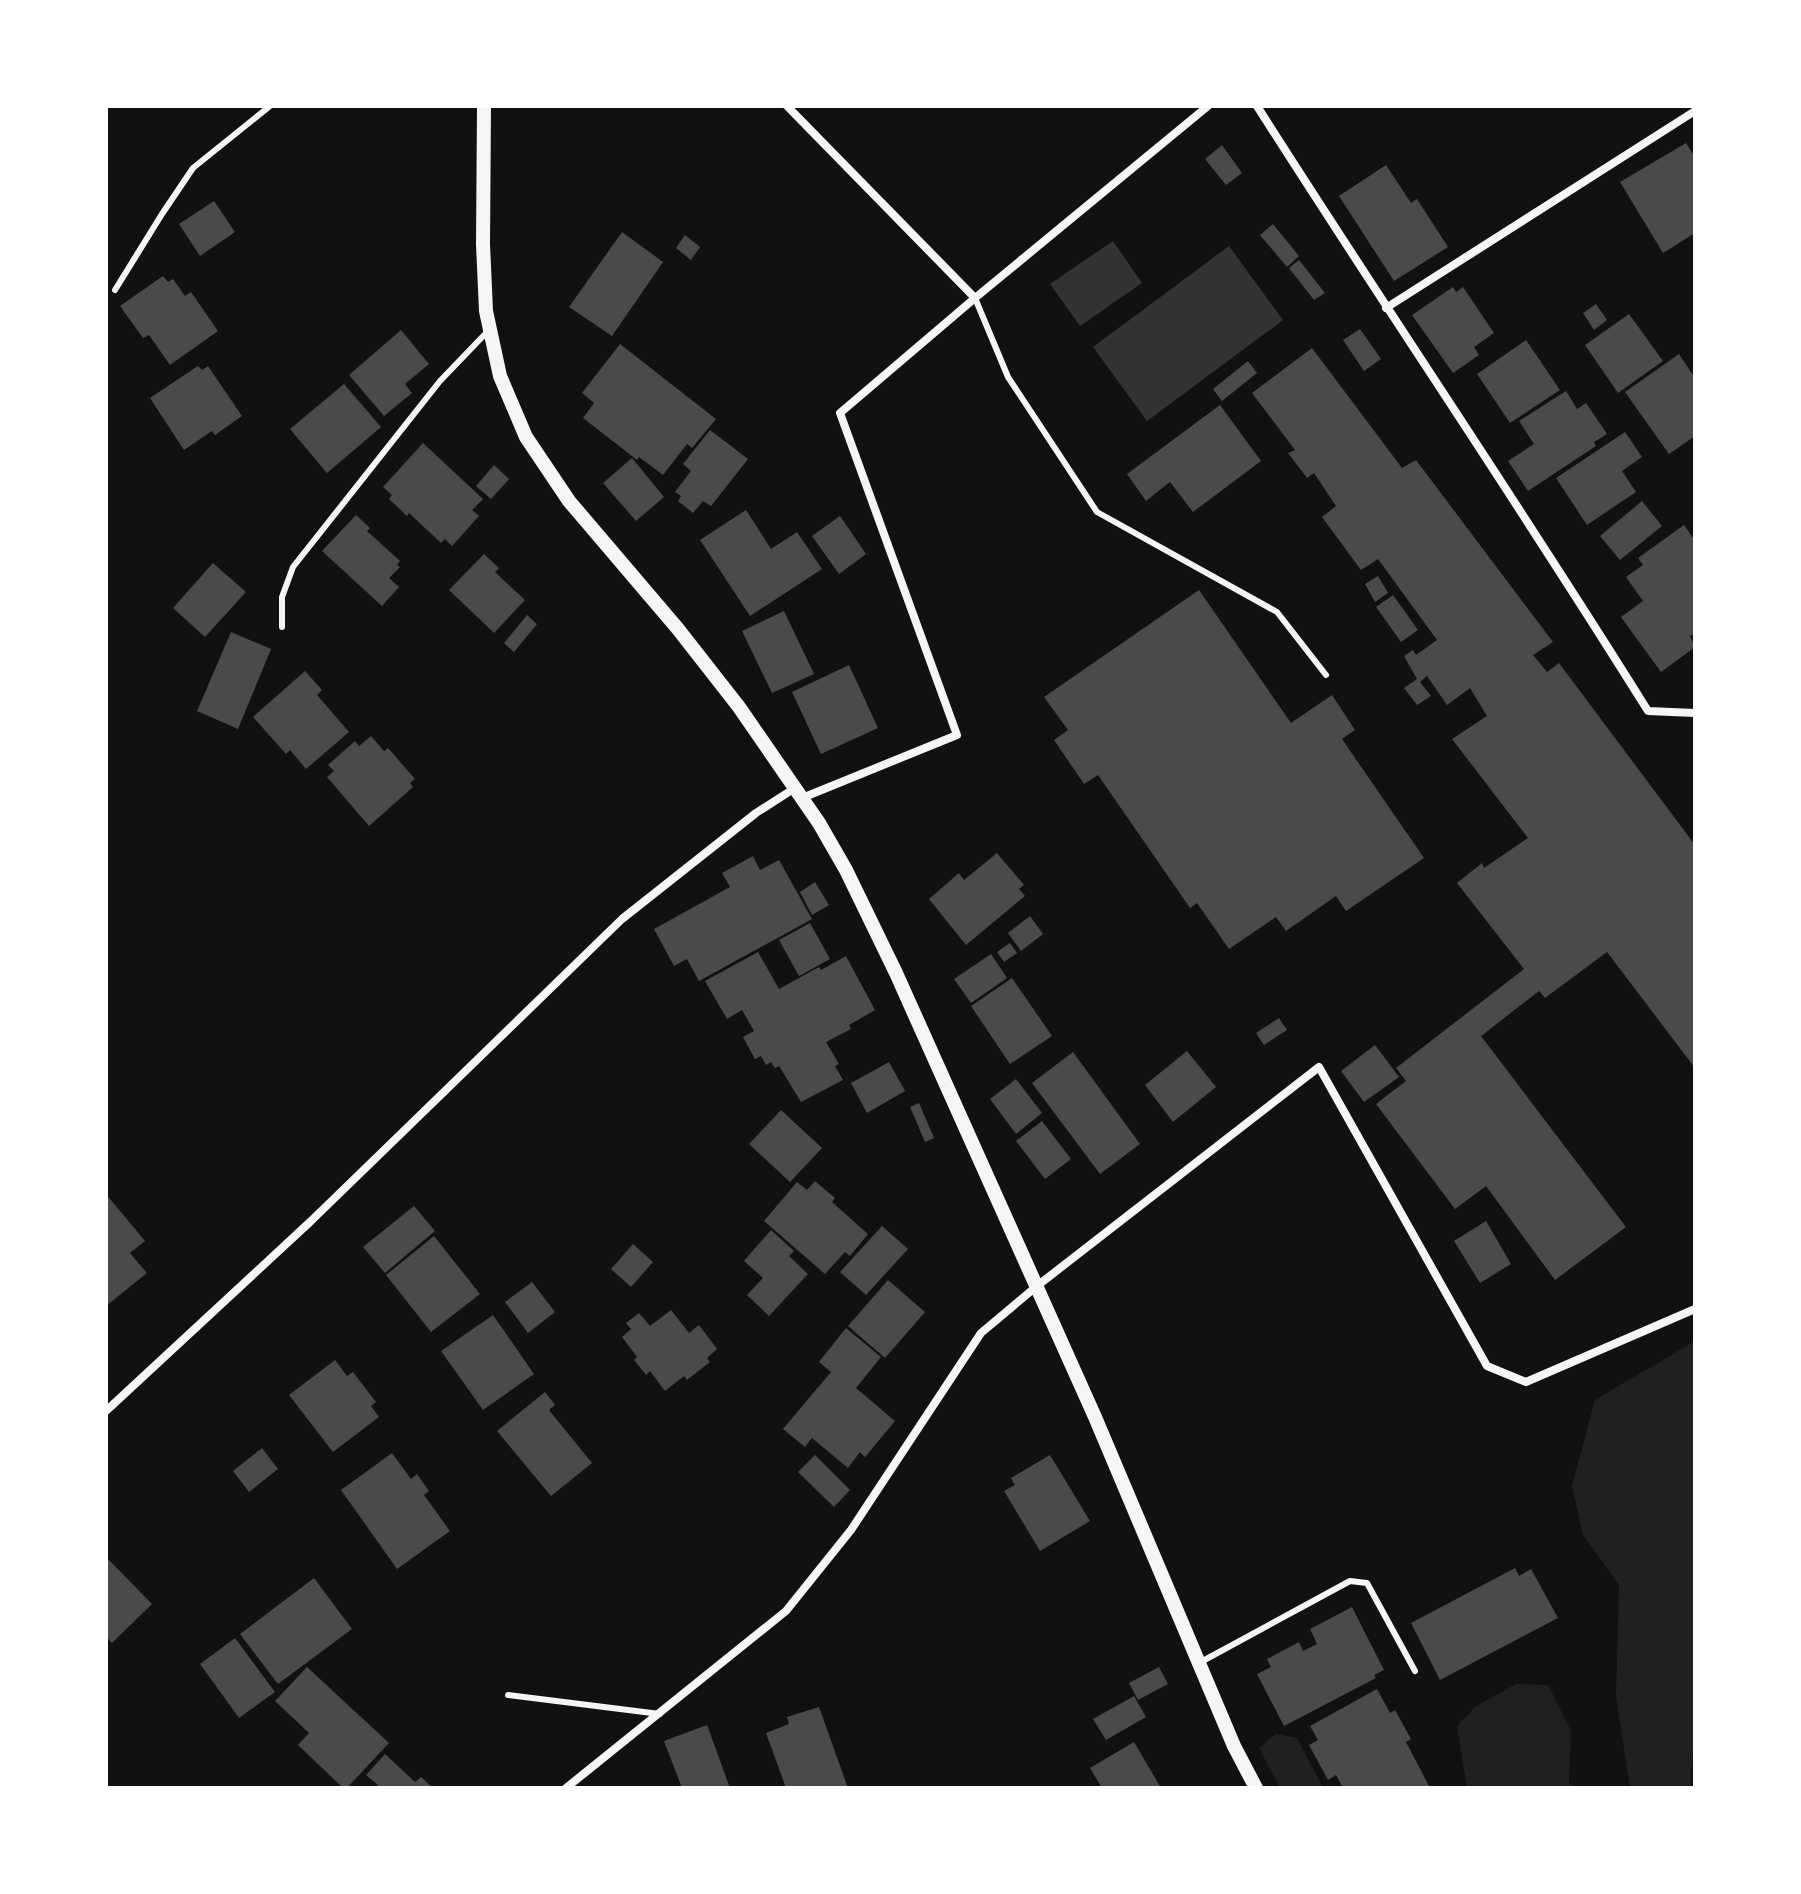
<svg xmlns="http://www.w3.org/2000/svg" width="1801" height="1894" font-family="'Libre Baskerville',serif">
<style>
.green{fill:#202020}
.water{fill:#333}
.building{fill:#4a4a4a}
.lines{fill:none;stroke-linecap:round;stroke-linejoin:round}
.service{stroke:#f5f5f5;stroke-width:6}
.minor{stroke:#f5f5f5;stroke-width:8}
.tertiary{stroke:#f5f5f5;stroke-width:14}
</style>
<rect width="100%" height="100%" fill="#111"/>
<!-- green -->
<path class="green" d="M1695 1341V1727L1690 1788H1630L1616 1696 1619 1585 1583 1535 1572 1486 1595 1400Z
M1516 1684 1548 1685 1571 1731 1569 1783 1577 1788H1467L1457 1726 1475 1707Z
M1276 1734 1297 1738 1323 1788H1280L1259 1748Z"/>
<!-- water -->
<path class="water" d="M1113 241 1142 283 1080 326 1050 284Z
M1229 246 1283 320 1147 421 1093 347Z"/>
<!-- building -->
<path class="building" d="M1686 143 1695 157V175L1693 176 1695 180V233L1663 253 1620 182Z
M1222 145 1242 173 1226 185 1205 159Z
M1386 165 1411 203 1417 199 1448 247 1394 281 1339 196Z
M214 201 235 232 200 256 179 224Z
M1273 224 1299 256 1287 267 1260 235Z
M622 232 663 262 612 336 569 307Z
M685 235 700 247 691 260 676 248Z
M1299 260 1325 293 1314 300 1289 268Z
M163 276 168 282 173 279 185 296 191 292 218 331 170 365 149 335 143 338 120 306Z
M1453 287 1456 292 1463 287 1494 333 1474 347 1479 355 1453 373 1412 315Z
M1596 304 1607 320 1594 330 1583 313Z
M1629 314 1663 361 1618 393 1585 345Z
M1360 329 1381 359 1364 371 1343 340Z
M401 330 429 364 405 384 412 393 384 416 349 375Z
M1526 340 1560 390 1510 423 1477 374Z
M620 344 716 419 692 448 687 444 663 475 639 457 637 460 583 418 594 403 582 393Z
M1312 348 1402 468 1416 460 1553 642 1533 655 1547 672 1559 663 1695 845V1068L1607 952 1545 998 1539 991 1481 1036 1626 1227 1555 1280 1486 1186 1455 1209 1376 1104 1406 1081 1396 1068 1524 969 1457 883 1482 863 1484 868 1528 838 1452 739 1487 716 1470 688 1447 705 1427 676 1420 682 1431 696 1417 705 1404 688 1417 679 1404 656 1413 650 1416 655 1437 640 1378 559 1361 570 1322 517 1336 506 1314 473 1307 478 1288 453 1295 450 1252 393Z
M1679 354 1695 378V436L1669 454 1625 392Z
M1248 361 1257 373 1222 401 1213 389Z
M198 366 202 370 208 366 242 416 215 435 212 431 184 450 150 398Z
M344 384 381 427 327 473 290 429Z
M1566 391 1577 409 1586 403 1607 434 1594 442 1596 446 1528 491 1508 461 1534 444 1519 421Z
M1220 405 1261 461 1193 512 1170 482 1146 501 1127 474Z
M710 430 748 459 711 506 703 501 693 513 678 501 681 496 675 492 691 471 683 464Z
M1625 432 1642 457 1622 471 1636 492 1587 525 1556 478Z
M423 443 483 499 472 510 479 516 452 546 445 539 441 543 409 513 407 516 389 499 392 495 383 487Z
M632 458 664 497 636 521 603 483Z
M494 465 509 479 491 499 476 486Z
M1642 501 1662 526 1620 560 1600 536Z
M746 510 771 549 797 532 822 569 750 616 700 540Z
M356 515 370 528 367 531 400 561 397 565 400 567 389 578 399 587 382 606 322 551Z
M840 516 866 554 839 574 812 536Z
M1684 525 1695 541V633L1690 636 1695 647 1661 672 1621 617 1643 601 1626 577 1643 565 1638 558Z
M484 554 499 568 495 572 525 600 494 633 449 590Z
M213 563 246 592 205 637 173 608Z
M1378 576 1388 593 1375 602 1365 584Z
M1199 590 1291 723 1332 695 1355 730 1342 739 1424 858 1346 911 1336 896 1286 931 1276 917 1229 949 1197 903 1190 908 1098 775 1084 784 1054 740 1068 730 1044 697Z
M1393 595 1418 630 1401 642 1376 607Z
M784 611 814 674 772 693 742 631Z
M527 615 537 624 514 652 504 643Z
M231 632 271 649 238 729 197 711Z
M849 665 878 728 821 754 792 692Z
M305 671 322 690 317 695 349 732 306 769 290 750 286 754 253 717Z
M371 736 384 751 388 748 415 779 410 783 413 787 369 826 327 777 334 771 328 765 355 741 359 746Z
M997 853 1024 885 1019 889 1025 896 966 945 929 899 959 873 964 880Z
M753 856 760 870 779 860 812 919 699 981 687 959 674 966 654 929 730 887 722 873Z
M815 882 829 905 812 915 800 892Z
M1030 916 1043 934 1021 951 1008 933Z
M810 923 830 959 799 976 779 940Z
M1010 943 1017 953 1004 962 997 952Z
M758 952 779 989 819 967 821 970 846 956 875 1010 849 1025 851 1029 826 1042 839 1064 835 1066 843 1080 801 1102 779 1066 775 1068 771 1062 766 1065 761 1056 755 1059 743 1037 754 1031 742 1010 727 1019 705 981Z
M991 954 1007 978 971 1003 954 979Z
M1012 978 1052 1036 1010 1064 971 1006Z
M1279 1018 1287 1030 1264 1045 1256 1033Z
M1375 1045 1399 1077 1364 1102 1341 1071Z
M1187 1051 1216 1087 1173 1122 1145 1085Z
M1073 1052 1140 1144 1100 1174 1032 1083Z
M889 1062 905 1091 867 1113 851 1083Z
M1016 1079 1042 1113 1016 1134 990 1099Z
M919 1103 934 1138 925 1142 910 1107Z
M781 1110 822 1148 790 1182 749 1144Z
M1042 1121 1071 1159 1045 1179 1016 1141Z
M815 1181 835 1198 832 1202 868 1234 850 1256 845 1252 825 1274 764 1221 797 1182 807 1190Z
M106 1194 145 1241 130 1253 147 1273 106 1306Z
M414 1206 435 1231 385 1273 363 1247Z
M1486 1221 1511 1264 1480 1283 1454 1241Z
M882 1226 908 1249 866 1295 840 1272Z
M771 1230 794 1251 789 1256 808 1274 769 1316 747 1295 763 1278 744 1261Z
M434 1236 480 1294 431 1332 386 1275Z
M633 1244 653 1262 631 1287 611 1269Z
M888 1280 925 1312 885 1358 848 1326Z
M532 1282 555 1312 528 1333 505 1302Z
M671 1310 689 1333 699 1325 717 1349 707 1358 710 1362 687 1380 684 1376 665 1391 650 1371 646 1375 634 1360 637 1357 622 1337 631 1329 626 1323 639 1313 650 1326Z
M493 1315 534 1374 483 1410 441 1351Z
M846 1328 881 1357 856 1388 895 1421 865 1457 860 1452 848 1468 812 1438 805 1447 783 1429 831 1372 819 1362Z
M335 1360 347 1376 353 1372 376 1402 371 1406 379 1417 333 1452 289 1395Z
M545 1392 555 1405 549 1410 592 1463 551 1496 497 1431Z
M262 1448 278 1469 249 1492 233 1471Z
M392 1453 411 1479 417 1474 429 1491 424 1495 450 1531 397 1569 341 1490Z
M815 1455 850 1490 834 1507 798 1472Z
M1050 1455 1090 1521 1040 1551 1004 1491 1015 1485 1011 1478Z
M106 1557 152 1604 112 1643 106 1636Z
M1515 1568 1519 1576 1531 1569 1558 1618 1440 1680 1411 1623Z
M314 1578 352 1629 278 1684 240 1634Z
M1352 1607 1384 1670 1374 1675 1376 1678 1284 1726 1257 1674 1271 1667 1267 1659 1299 1642 1303 1651 1317 1644 1310 1629Z
M235 1638 275 1692 239 1718 200 1664Z
M307 1667 389 1743 347 1788H343L298 1745 309 1733 275 1701Z
M1159 1667 1168 1684 1138 1700 1129 1683Z
M1377 1689 1390 1713 1395 1710 1411 1739 1406 1742 1430 1788H1343L1336 1775 1328 1780 1309 1745 1318 1740 1310 1726Z
M1134 1696 1146 1717 1106 1740 1093 1719Z
M819 1707 848 1788H786L766 1733 789 1724 787 1717Z
M707 1725 730 1788H682L664 1741Z
M1134 1742 1161 1788H1102L1090 1768Z
M385 1754 415 1782 421 1777 433 1788H375L378 1785 366 1775Z"/>
<g class="lines">
<!-- service -->
<path class="service" d="M115 290 162 214 193 168 270 106
M975 298 1008 377 1097 512 1277 612 1326 675
M282 627V597L293 567 440 381 488 331
M1199 1663 1350 1581 1367 1583 1415 1671
M508 1695 660 1714"/>
<!-- minor -->
<path class="minor" d="M787 106 975 298 1208 106
M1257 106C1386 309 1521 507 1648 711L1695 713
M1386 308 1695 111
M802 798 957 735 840 413 975 298
M106 1411 311 1221 622 919 756 813 795 788
M566 1788 786 1611 851 1530 981 1333 1037 1286 1319 1067 1487 1366 1526 1382 1695 1309"/>
<!-- tertiary -->
<path class="tertiary" d="M484 106 483 244 486 311 500 376 526 437 569 501 678 629 739 707 819 823 846 870 896 973 1095 1417 1234 1746 1256 1788"/>
</g>
<!-- border -->
<rect width="1801" height="1894" fill="none" stroke="#ffffff" stroke-width="216"/>
</svg>
